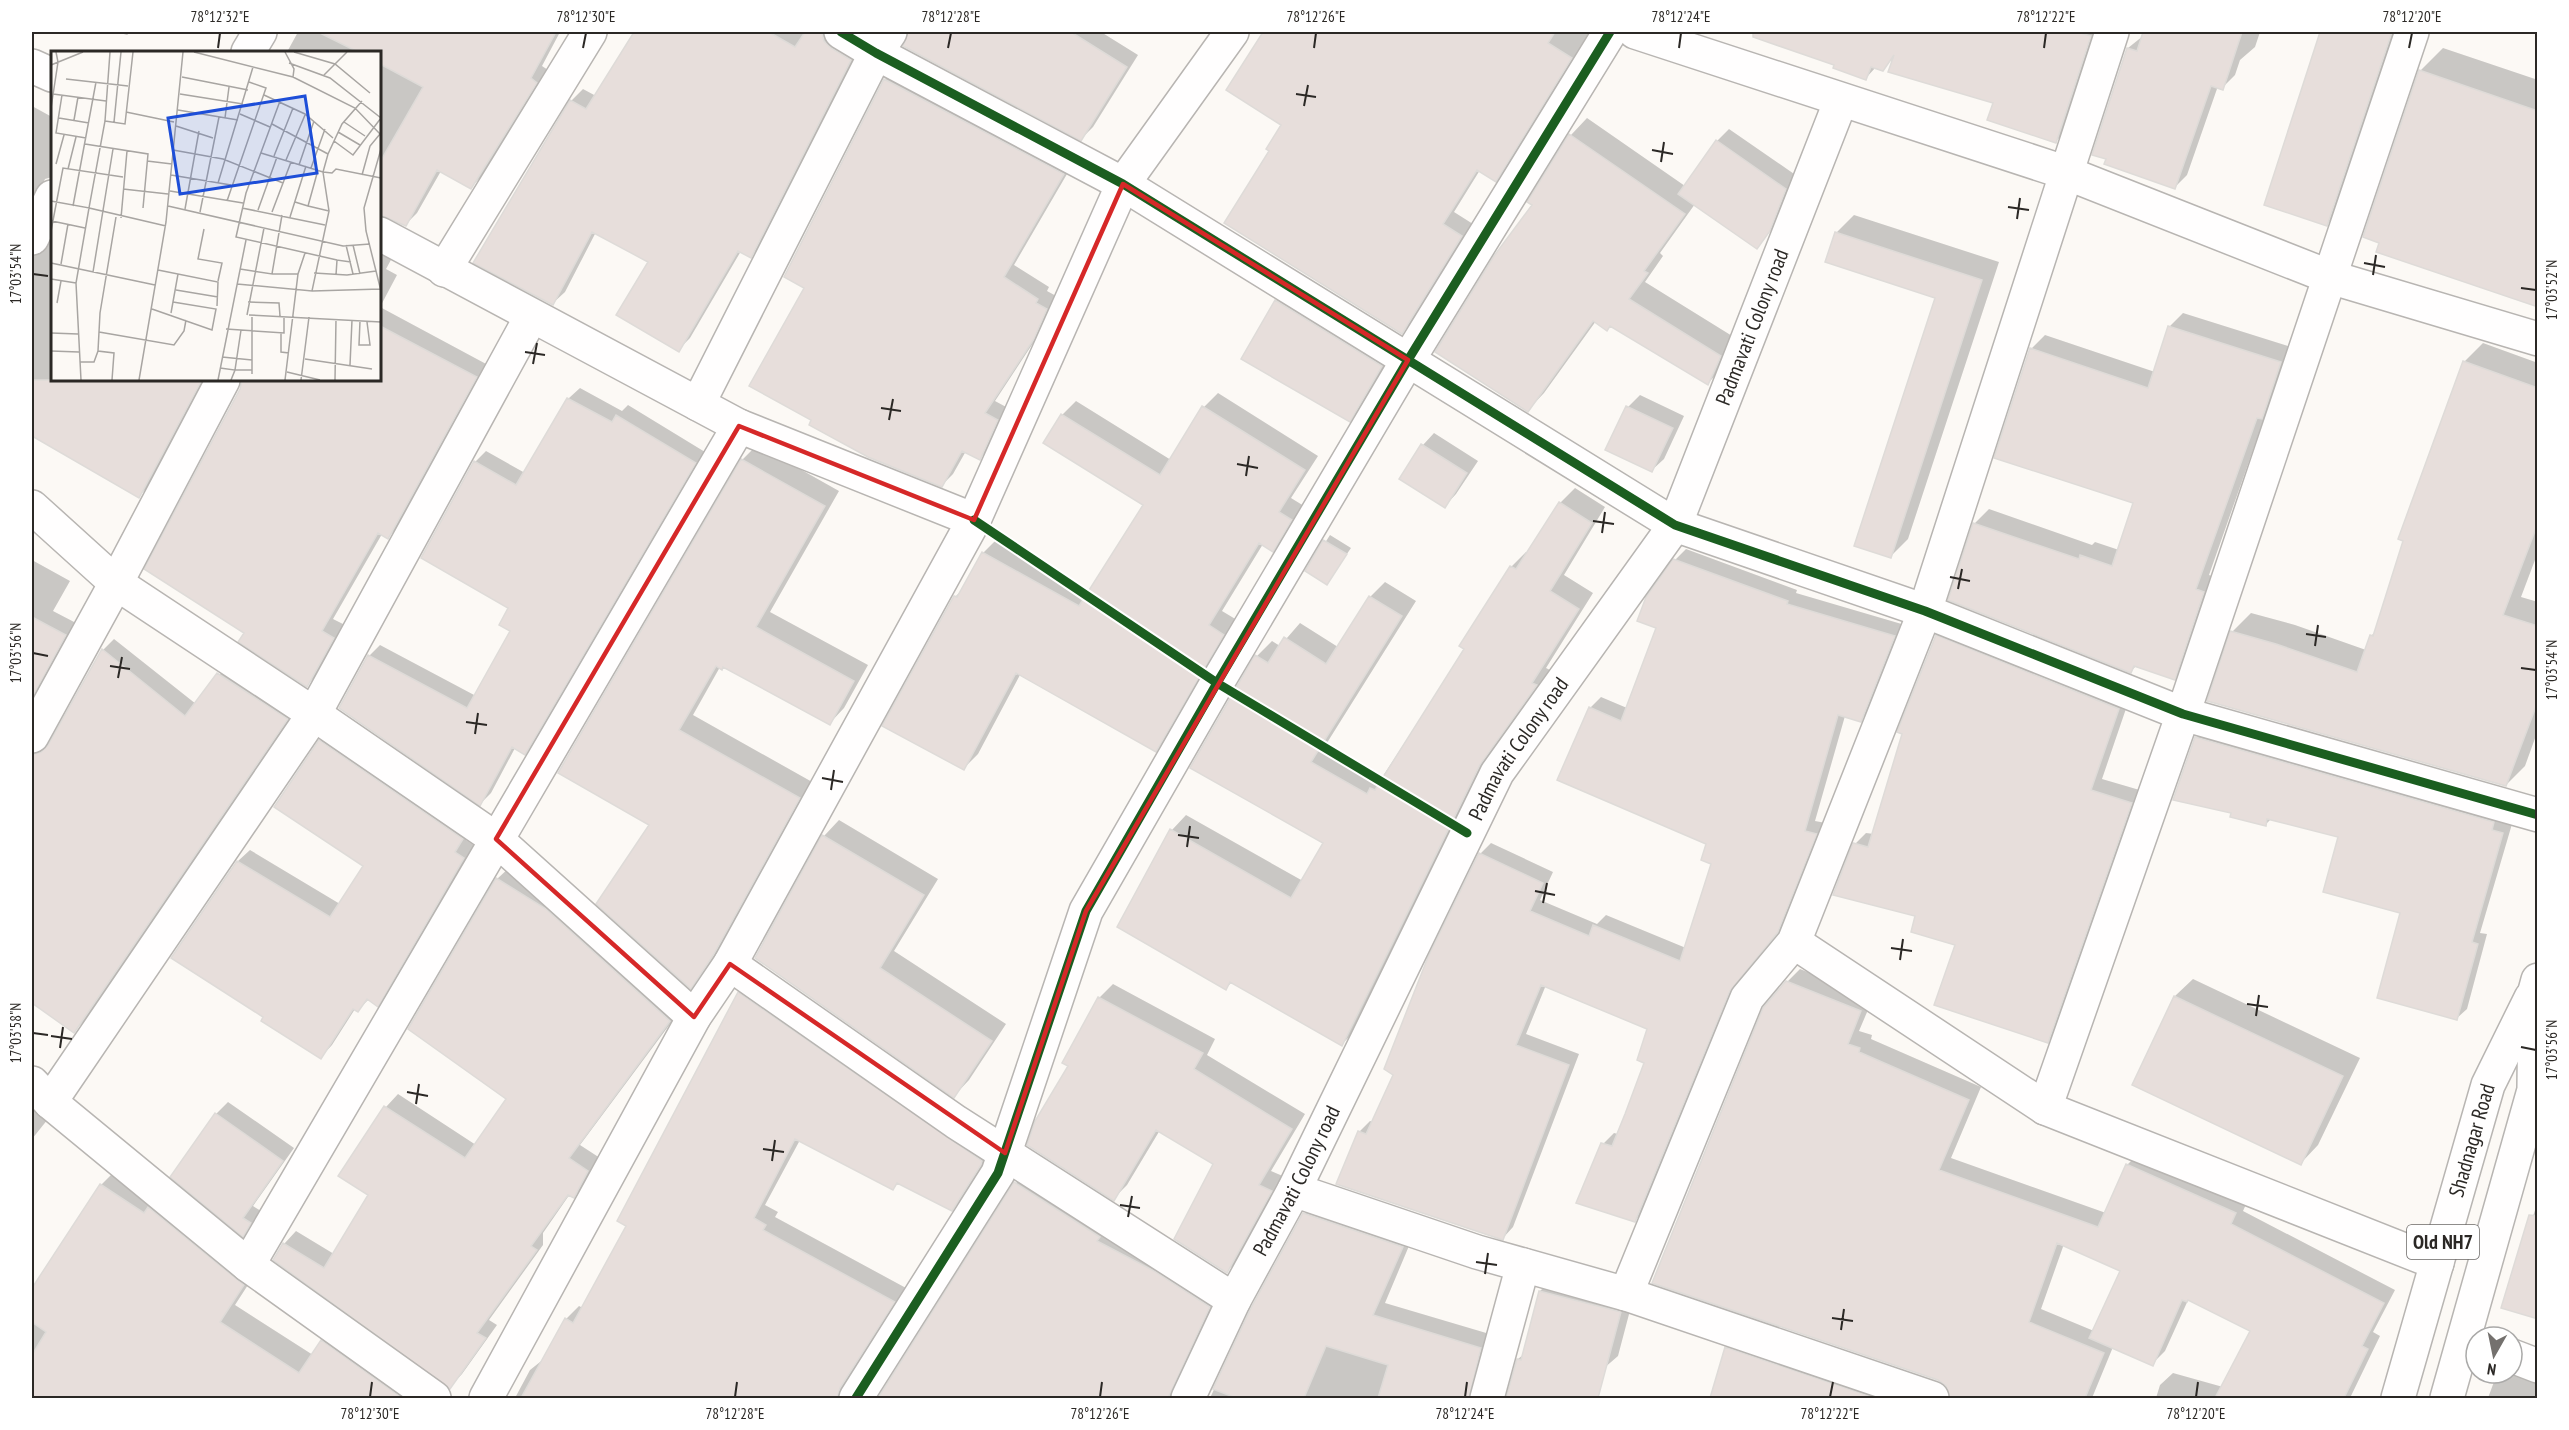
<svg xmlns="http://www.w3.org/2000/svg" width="2569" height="1430" font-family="'PT Sans Narrow',sans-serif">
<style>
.shadow{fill:#0003;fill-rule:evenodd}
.building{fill:#e7dedb;stroke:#dedbd8;stroke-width:1.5}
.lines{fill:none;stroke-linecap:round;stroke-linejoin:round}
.minor-casing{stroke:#b8b5b2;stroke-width:36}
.major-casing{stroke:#b8b5b2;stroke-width:36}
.minor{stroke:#fffefe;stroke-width:33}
.major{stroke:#fffefe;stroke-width:33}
.cycleway-casing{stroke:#fff;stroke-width:13}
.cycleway{stroke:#1b5e20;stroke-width:9}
.marked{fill:none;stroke:#d62828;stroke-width:4.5;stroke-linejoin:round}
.ticks{fill:none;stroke:#2b2825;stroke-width:2}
.labels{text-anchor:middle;stroke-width:4.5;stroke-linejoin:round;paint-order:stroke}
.shield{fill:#fff;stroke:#6b6866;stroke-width:1.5}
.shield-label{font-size:20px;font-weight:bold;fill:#2b2825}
.street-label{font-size:21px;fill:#2b2825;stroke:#fff}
.inset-road{fill:none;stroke:#a8a5a2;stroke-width:1.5}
.view{fill:#1d4ed8;fill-opacity:0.15;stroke:#1d4ed8;stroke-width:3}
.inset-edge{fill:none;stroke:#2b2825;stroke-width:3}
.neatline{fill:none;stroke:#2b2825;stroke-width:2}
.ticks-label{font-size:15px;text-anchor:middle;fill:#2b2825}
</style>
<rect width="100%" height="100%" fill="#fcf9f5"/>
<!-- shadow -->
<path class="shadow" d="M117 32H131L127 35Z
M298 32H560L542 66 548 70 483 175 471 187 441 171 417 213 405 225 380 214V52H287Z
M639 32H839L862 48 763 244 751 256 741 251 690 338 678 350 650 261 596 232 565 292 553 303 571 101 583 89 596 96Z
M910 32H1101L1138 55 1093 127 1081 139Z
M1265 32H1591L1507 168 1495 180 1480 170 1454 212 1473 224 1413 321 1402 332 1272 151 1283 124 1228 90Z
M1756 32H2101L2070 128 2056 141 1995 102 1895 56 1882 69 1876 67 1866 78 1836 64 1755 36Z
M2148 32H2260L2255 47 2240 60 2235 75 2222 88 2218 86 2187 175 2174 188 2128 48Z
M2322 32H2400L2340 211 2327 224 2266 204Z
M2443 48 2538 80V305L2420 71Z
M897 68 1074 162 1014 265 1049 287 1047 291 1058 297 1045 325 995 401 1008 408 991 447 980 458 966 451 953 474 942 485 813 420 806 288 786 276 885 79Z
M32 106 52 117V177L45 179 32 210Z
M1587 118 1685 186 1717 141 1729 129 1797 176 1781 218 1757 247 1695 204 1660 253 1663 256 1645 282 1737 339 1725 366 1708 383 1611 324 1596 321 1544 393 1528 410 1534 204 1529 201 1571 135Z
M1854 215 1999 262 1908 539 1890 557 1937 297 1836 233Z
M380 234 398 247 386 269 397 275 380 307 488 365 400 525 388 537 382 534 333 619 345 625 319 673 307 685 241 389 243 380H380Z
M32 239 46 245 52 242V380H207L151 484 139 496 32 434Z
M1288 289 1393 354 1361 408 1350 420 1276 301Z
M2183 313 2294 348 2276 404 2266 413 2209 575 2217 578 2188 664 2174 678 2137 665 2131 671 1950 599 1975 523 1989 509 2092 545 2095 542 2119 550 2135 502 2031 349 2045 335 2155 372 2169 327Z
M2483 343 2538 363V552L2521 597 2538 602V730L2525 766 2506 785 2232 632 2251 613 2295 625 2366 650 2371 636 2377 630 2405 540 2399 538 2464 362Z
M580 388 622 411 628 405 705 452 536 742 525 753 515 748 491 793 480 804 369 656 380 645 476 696 512 630 510 608 475 462 486 451 525 473 569 398Z
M1218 393 1318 456 1291 498 1304 506 1287 536 1273 550 1263 544 1222 611 1237 620 1170 736 1156 750 1021 673 978 754 964 768 955 597 963 589 983 553 997 539 1091 591 1145 505 1062 415 1076 401 1171 460 1204 407Z
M1640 395 1684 416 1664 459 1652 470 1607 450 1628 407Z
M1434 433 1478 461 1456 494 1445 506 1401 479 1423 445Z
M757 445 839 491 770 612 868 665 844 708 830 723 723 666 720 667 693 715 814 783 728 938 705 972 690 987 651 824 742 460Z
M1575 488 1605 507 1564 575 1593 593 1546 668 1550 670 1495 748 1357 1029 1342 1044 1232 982 1226 988 1172 830 1186 815 1303 881 1325 843 1192 767 1257 656 1272 641 1280 646 1300 623 1338 647 1370 597 1385 582 1416 601 1325 746 1381 779 1466 649 1511 567 1526 552 1528 553 1560 503Z
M1330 535 1351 548 1327 583 1307 571Z
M1686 549 1797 590 1796 593 1905 625 1871 709 1860 720 1845 716 1815 821 1826 823 1788 920 1740 978 1646 1210 1635 1220 1603 1144 1614 1133 1618 1134 1646 1062 1649 1028 1546 985 1526 1034 1579 1054 1513 1227 1503 1238 1359 1132 1370 1121 1373 1122 1395 1074 1480 854 1491 843 1553 872 1540 900 1597 924 1606 915 1686 948 1713 863 1708 843 1590 708 1601 697 1627 708 1658 627 1675 560Z
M32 560 70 581 53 611 76 623 32 705Z
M1948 625 2130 697 2102 779 2143 791 2059 1030 2048 1041 1957 944 1917 915 1855 844 1866 833 1874 834 1937 636Z
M114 639 196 704 230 662 298 707 86 1019 74 1031 32 1003V738L45 744 52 742 103 650Z
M2206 728 2512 824 2480 933 2487 934 2467 1009 2457 1018 2402 912 2340 836 2271 819 2266 824 2233 812 2196 738Z
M332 729 473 827 466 840 475 846 389 993 377 1005 369 999 358 1010 355 1009 332 1045 321 1057 266 1017 173 958 238 861 250 850 340 904 365 866 320 741Z
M839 820 938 879 894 951 1006 1024 969 1080 954 1096 757 958 824 836Z
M510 867 682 1008 580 1145 600 1158 586 1184 574 1196 570 1194 543 1233V1245L489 1320 497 1325 462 1374 450 1387 284 1244 296 1231 334 1254 370 1195 341 1175 386 1107 398 1094 476 1145 508 1099 497 879Z
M1800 969 1873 998 1859 1031 1872 1035 1871 1039 1981 1087 1951 1158 2106 1213 2127 1165 2140 1152 2248 1200 2243 1211 2395 1290 2373 1332 2380 1336 2350 1398H2156L2160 1385 2173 1373 2223 1387 2252 1330 2189 1298 2165 1351 2152 1364 2113 1347 2092 1398H1952L1787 982ZM2064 1244 2122 1271 2094 1331 2041 1309Z
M2193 979 2360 1058 2318 1145 2301 1163 2134 1084 2175 996Z
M752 980 994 1148 964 1197 951 1210 899 1182 893 1189 800 1140 765 1205 778 1212 775 1217 906 1288 856 1398H809L801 1394 799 1398H515L530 1370 545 1358 566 1319 579 1306 583 1308 628 1225 739 993Z
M1113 984 1215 1039 1207 1055 1305 1114 1271 1171 1285 1177 1241 1258 1227 1271 1215 1164 1160 1130 1127 1185 1113 1199 1070 1066 1099 998Z
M32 1097 52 1114 32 1139Z
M228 1102 294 1148 253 1206 261 1211 243 1235 216 1114Z
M117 1169 259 1268 235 1305 313 1355 338 1325 445 1398H150L134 1388 127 1398H32V1291L101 1185Z
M1029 1170 1222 1294 1189 1398H880L1016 1183Z
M1317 1201 1414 1234 1385 1303 1493 1335 1487 1398H1210L1252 1309 1304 1214Z
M2538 1201V1317L2503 1307Z
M1553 1278 1633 1299 1618 1356 1603 1369 1596 1398H1508L1518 1359 1524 1354 1540 1291Z
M1739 1335 1925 1398H1711L1726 1348Z
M2538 1372V1398H2488L2495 1379 2501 1373Z"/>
<!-- building -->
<path class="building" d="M318 32H556L531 78 537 83 471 189 437 170 406 226 380 215V162L423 87 380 64V52H358Z
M634 32H769L795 47 805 32H822L824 41 831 48 851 60 751 258 738 251 679 352 616 315 648 262 592 232 553 305 473 263 570 100 586 109Z
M908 32H1071L1127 67 1081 141 903 46Z
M1263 32H1555L1548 43 1572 58 1496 182 1477 170 1443 224 1462 236 1402 334 1224 223 1269 151 1266 149 1281 125 1226 90Z
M1753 32H2077L2091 36 2056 143 1987 120 1993 103 1888 72 1894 55 1883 71 1871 67 1866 80 1833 68 1834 65 1753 37Z
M2143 32H2242L2223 90 2211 86 2175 189 2104 164 2106 159 2092 155 2127 48 2137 51Z
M2320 32H2392L2327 226 2264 205Z
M2419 70 2538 111V307L2376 252 2379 243 2363 237Z
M884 79 1064 174 1004 277 1038 299 1036 303 1047 309 1034 339 985 413 998 420 980 460 962 451 942 487 868 457 809 425 811 420 749 386 804 288 784 277Z
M1569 134 1685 214 1644 271 1648 273 1629 299 1721 356 1708 385 1610 326 1607 331 1593 321 1528 412 1435 352 1494 256 1532 205 1527 202Z
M1716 140 1786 189 1770 231 1757 249 1678 194Z
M1835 232 1982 280 1891 558 1854 546 1935 298 1825 262Z
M1275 300 1382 366 1350 422 1241 359Z
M380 326 477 377 388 539 378 533 322 631 334 638 307 687 238 642 244 633 144 569 240 389 242 380H380Z
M2168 326 2281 362 2262 419 2257 418 2196 589 2204 592 2175 680 2134 666 2131 673 1948 600 1973 523 2079 559 2080 555 2112 566 2133 503 1994 458 2030 348 2148 388Z
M2463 361 2538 388V523L2503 615 2538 626V701L2506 786 2207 701 2230 631 2276 644 2357 672 2370 635 2373 636 2403 541 2398 539Z
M32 380H202L139 498 32 436Z
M567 398 612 422 616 415 696 463 525 755 512 747 480 806 339 708 368 655 467 708 510 631 499 625 508 608 421 558 474 461 516 485Z
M1202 406 1305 470 1279 512 1292 520 1273 552 1259 543 1209 625 1224 635 1156 752 1016 673 964 770 882 726 954 596 957 597 982 552 1079 606 1143 505 1043 443 1061 414 1160 475Z
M1626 406 1673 428 1652 472 1605 450Z
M1421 444 1467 473 1445 508 1399 479Z
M741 459 825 506 756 627 854 681 830 725 723 667 722 670 716 666 679 730 800 798 714 954 691 989 596 904 649 825 558 773Z
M1559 502 1592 523 1550 591 1579 609 1532 683 1537 685 1480 765 1342 1046 1230 982 1226 990 1117 927 1170 829 1291 898 1323 843 1190 768 1255 655 1268 663 1284 637 1326 664 1369 596 1402 616 1311 762 1367 794 1370 788 1375 790 1464 649 1459 646 1510 566 1516 569Z
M1323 540 1347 554 1327 585 1305 571Z
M1673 559 1788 601 1787 604 1895 636 1861 722 1838 715 1805 831 1817 834 1778 932 1730 991 1635 1222 1576 1203 1601 1143 1612 1146 1625 1114 1644 1063 1637 1060 1647 1029 1541 985 1516 1045 1569 1065 1503 1240 1336 1184 1358 1131 1366 1134 1393 1075 1384 1069 1428 957 1479 853 1543 883 1530 911 1589 936 1593 925 1680 961 1711 864 1701 860 1706 844 1557 780 1589 707 1621 721 1656 628 1637 621 1646 597Z
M32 617 66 635 32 698Z
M1936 635 2119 709 2091 790 2132 803 2048 1043 1934 1005 1955 945 1911 932 1915 916 1833 895 1853 843 1868 847 1902 734 1897 732Z
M102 649 185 716 217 673 288 719 74 1033 32 1003V755L41 752 48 745Z
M2195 737 2494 822 2492 830 2503 833 2472 942 2478 944 2457 1020 2377 998 2400 913 2323 892 2338 837 2267 819 2266 826 2230 817 2231 813 2173 800Z
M319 740 463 839 455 852 464 858 378 1007 367 999 358 1012 353 1009 321 1059 261 1021 263 1017 171 958 237 861 330 917 363 866 274 807Z
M822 835 924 895 880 968 992 1041 954 1098 755 958Z
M496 878 546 909 670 1021 569 1158 588 1171 574 1198 568 1195 531 1246 537 1250 477 1333 486 1338 450 1389 273 1260 283 1243 324 1268 368 1195 338 1176 384 1106 465 1158 506 1099 408 1029Z
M1786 981 1861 1011 1848 1044 1860 1048 1859 1052 1969 1100 1939 1170 2098 1227 2126 1164 2236 1213 2231 1224 2384 1303 2362 1346 2368 1349 2344 1398H2215L2250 1331 2188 1300 2187 1302 2182 1300 2153 1366 2089 1338 2120 1271 2057 1243 2029 1322 2104 1353 2085 1398H1950L1946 1386 1938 1380 1652 1283 1763 1008Z
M738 992 982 1161 981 1165 952 1211 897 1183 893 1190 795 1139 754 1218 766 1225 763 1230 895 1302 840 1388 837 1398H521L565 1318 573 1323 626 1226 617 1221Z
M2174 996 2343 1076 2301 1165 2132 1085Z
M1098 997 1203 1053 1194 1069 1292 1129 1259 1185 1272 1191 1227 1273 1174 1239 1213 1164 1156 1130 1114 1201 1027 1145 1035 1121 1068 1066 1062 1063Z
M215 1113 283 1161 243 1218 251 1223 243 1237 170 1177Z
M1014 1182 1100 1237 1097 1241 1156 1272 1210 1307 1168 1398H878Z
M100 1184 144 1213 148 1207 244 1285 220 1322 299 1373 321 1340 402 1398H32V1355L46 1332 32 1322V1288Z
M1303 1213 1403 1247 1373 1315 1481 1348 1469 1398H1378L1388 1365 1326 1346 1304 1398H1236L1213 1389 1251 1308Z
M2529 1215 2538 1216V1319L2501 1308Z
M1539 1291 1621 1312 1598 1398H1506L1517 1359 1521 1360Z
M1725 1347 1875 1398H1710Z"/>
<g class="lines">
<defs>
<g id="minor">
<path d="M841 32 876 53 1123 184 1675 525 1925 611 2183 714 2538 815"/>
<path d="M1635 32 2064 172 2330 277 2538 339"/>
<path d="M248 52 260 32"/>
<path d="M32 66 52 75"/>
<path d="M380 234 739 426 974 520"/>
<path d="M32 238 52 197"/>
<path d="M444 270 590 32"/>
<path d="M698 404 876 53 890 32"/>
<path d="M32 507 116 583 314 714 496 839 694 1017"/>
<path d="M32 736 116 583 223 380"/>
<path d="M1794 942 2045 1108 2437 1263"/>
<path d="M730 964 956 1122 1234 1300"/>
<path d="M32 1083 50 1102 248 1265 434 1398"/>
<path d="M50 1102 314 714 531 317"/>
<path d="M2045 1108 2183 714 2412 32"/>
<path d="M1294 1190 1477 1252 1626 1294 1932 1398"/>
<path d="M248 1265 739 426"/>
<path d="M1626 1294 1747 998 1794 942 1925 611 2112 32"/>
<path d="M2512 1356 2538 1366"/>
<path d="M486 1398 694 1017 730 964 974 520 1123 184 1232 32"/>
<path d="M856 1398 998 1173 1086 911 1217 683 1408 360 1610 32"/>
<path id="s1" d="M1188 1398 1234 1300 1294 1190 1497 773 1675 525 1841 100"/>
<path d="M1487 1398 1523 1265"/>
</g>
<g id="major">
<path id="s2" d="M2398 1398 2488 1085 2531 998"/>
<path d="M2447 1398 2534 1090 2535 991 2538 980"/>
</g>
</defs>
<!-- minor casing -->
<use href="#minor" class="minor-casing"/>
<!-- major casing -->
<use href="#major" class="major-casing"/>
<!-- minor -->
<use href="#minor" class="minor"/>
<!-- major -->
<use href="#major" class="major"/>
<defs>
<path id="cycleway" d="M841 32 876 53 1123 184 1675 525 1925 611 2183 714 2538 815
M974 520 1217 683 1467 833
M856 1398 998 1173 1086 911 1217 683 1408 360 1610 32"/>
</defs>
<!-- cycleway casing -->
<use href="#cycleway" class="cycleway-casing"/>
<!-- cycleway -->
<use href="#cycleway" class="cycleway"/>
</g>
<!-- marked area -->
<path class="marked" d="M1123 184 1408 360 1086 911 1005 1153 730 964 694 1017 496 839 739 426 974 520Z"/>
<!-- ticks -->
<path class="ticks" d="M218 48 220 33M583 48 586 33M948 48 951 33M1314 48 1316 33M1679 48 1681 33M2044 48 2046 33M2409 48 2412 33M1296 94 1316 97M1304 106 1308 85M1652 150 1673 154M1661 162 1664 142M2008 207 2029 210M2017 219 2020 198M2364 263 2385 267M33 274 48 276M2373 275 2376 255M2521 288 2536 290M525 352 545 355M533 364 537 343M881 408 901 411M889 420 893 399M1237 464 1258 468M1246 476 1249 456M1593 521 1614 524M1602 533 1605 512M1950 577 1970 581M1958 589 1962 569M2306 634 2326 637M2315 646 2318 625M33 653 48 656M110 666 130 669M2521 668 2536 670M118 678 122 657M466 722 487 725M475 734 478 713M822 778 843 782M831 790 834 770M1178 835 1199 838M1187 847 1190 826M1535 891 1555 895M1543 903 1547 883M1891 948 1912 951M1900 960 1903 939M2247 1004 2268 1007M2256 1016 2259 995M33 1033 48 1035M51 1036 72 1039M2521 1047 2536 1050M60 1048 63 1027M407 1092 428 1096M416 1104 419 1084M763 1149 784 1152M772 1161 775 1140M1120 1205 1140 1208M1128 1217 1132 1196M1476 1262 1497 1265M1485 1274 1488 1253M1832 1318 1853 1321M1841 1330 1844 1309M370 1397 372 1382M735 1397 737 1382M1100 1397 1102 1382M1465 1397 1467 1382M1830 1397 1833 1382M2196 1397 2198 1382"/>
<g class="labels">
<!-- shield labels -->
<rect class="shield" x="2407" y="1225" width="72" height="34" rx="4.5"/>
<g class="shield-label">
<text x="2443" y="1249">Old NH7</text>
</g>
<!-- street labels -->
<g class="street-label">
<text dy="7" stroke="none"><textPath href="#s1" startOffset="1215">Padmavati Colony road</textPath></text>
<text dy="7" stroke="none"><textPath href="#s1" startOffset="729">Padmavati Colony road</textPath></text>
<text dy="7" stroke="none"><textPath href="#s2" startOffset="268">Shadnagar Road</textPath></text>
<text dy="7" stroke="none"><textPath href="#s1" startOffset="243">Padmavati Colony road</textPath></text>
</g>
</g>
<!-- overview -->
<g transform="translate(51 51)">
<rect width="330" height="330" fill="#fcf9f5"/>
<path class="inset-road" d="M143 1 242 26 304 57 330 84M234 1 243 18 242 26M243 1 284 13 319 42M238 12 279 27 330 67M0 14 32 1M273 24 296 1M131 26 197 39M15 28 77 35M2 43 55 50M129 43 192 53M11 44 5 82 35 87M213 44 254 63 282 87M229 50 195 142 185 186 286 209M0 57 7 11 5 1M127 59 187 69M75 61 123 71M189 63 219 76M8 67 38 72M174 67 178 36M23 69 27 46M54 70 74 73 82 1M63 71 70 1M293 71 314 85M221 73 277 103M125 75 162 87M287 81 309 94M283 90 302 104 330 67M34 93 97 103 92 157M330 98 313 157 315 180 330 240M122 99 172 108 232 132M210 102 272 121 281 122 285 118 330 127M223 105 242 57M235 109 254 64M96 110 121 113M5 113 13 84M248 114 263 70M260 117 274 78M17 118 25 86M120 124 180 134M311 124 319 95 329 83M167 132 202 16M72 138 117 143M119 140 192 152M0 150 38 157 54 70 59 1M176 150 215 37 198 31M244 151 257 155 267 119M22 155 45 31M117 155 292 195 319 193M257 155 278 160M191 157 274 174M134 158 148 80M207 159 226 106M149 161 168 66M221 161 240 111M239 166 255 115M70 167 76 100M1 170 34 177M153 178 147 208 171 212 167 230M0 180 12 117 72 126M295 194 302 223M302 194 309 223M0 212 104 234M10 213 17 173M189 218 221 223 231 164M107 219 167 231 166 255M42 221 62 98M263 222 296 224 325 220M221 223H247M285 224 286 209 300 211M0 228 25 232M186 233 261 240 278 160 272 121 277 103 291 73 311 50M125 239 167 246M261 240 330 238M197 251 228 252 229 265M6 252 10 230M101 258 161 279 165 258 122 251M120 262 127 223M196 264 213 177M198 264 330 271M309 270 308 294H319L316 271M175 278 233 282V267M190 279 184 319H201M48 281 123 294 133 280 135 269M0 282 27 283M230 282V301L238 302M0 300 28 301M171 306 201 309M254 308 321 318M29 311H43L47 300M299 314 301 269M169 317 184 319 180 329M236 321 269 329M201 323V266M30 329 25 232 38 157 115 175M61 329 63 302 47 300 49 262 65 166M88 329 115 171 132 1M167 329 195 189M234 329 247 223 254 202M250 329 258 266M284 329 285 268"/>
<path class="view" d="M254 45 266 122 129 143 117 67Z"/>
<rect width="330" height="330" class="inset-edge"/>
</g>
<!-- border -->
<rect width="2569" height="1430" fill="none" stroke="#ffffff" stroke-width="66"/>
<!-- north arrow -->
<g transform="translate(2494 1355) rotate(189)"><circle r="28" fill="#ffffff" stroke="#aaa9a8" stroke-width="1.5"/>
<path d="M0-4.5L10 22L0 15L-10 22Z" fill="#74716e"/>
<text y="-9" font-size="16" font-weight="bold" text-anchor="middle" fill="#2b2825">N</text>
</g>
<rect x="33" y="33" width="2503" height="1364" class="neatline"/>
<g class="ticks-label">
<text x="220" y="22">78°12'32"E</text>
<text x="586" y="22">78°12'30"E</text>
<text x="951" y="22">78°12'28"E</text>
<text x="1316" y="22">78°12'26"E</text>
<text x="1681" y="22">78°12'24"E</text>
<text x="2046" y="22">78°12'22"E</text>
<text x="2412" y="22">78°12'20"E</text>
<text transform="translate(16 274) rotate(-90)" y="5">17°03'54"N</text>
<text transform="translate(2552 290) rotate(-90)" y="5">17°03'52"N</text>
<text transform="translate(16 653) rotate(-90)" y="5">17°03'56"N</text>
<text transform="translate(2552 670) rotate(-90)" y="5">17°03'54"N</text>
<text transform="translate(16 1033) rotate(-90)" y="5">17°03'58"N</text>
<text transform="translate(2552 1050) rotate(-90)" y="5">17°03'56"N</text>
<text x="370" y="1419">78°12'30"E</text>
<text x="735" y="1419">78°12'28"E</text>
<text x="1100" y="1419">78°12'26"E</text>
<text x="1465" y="1419">78°12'24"E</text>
<text x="1830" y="1419">78°12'22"E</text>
<text x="2196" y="1419">78°12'20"E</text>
</g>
</svg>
